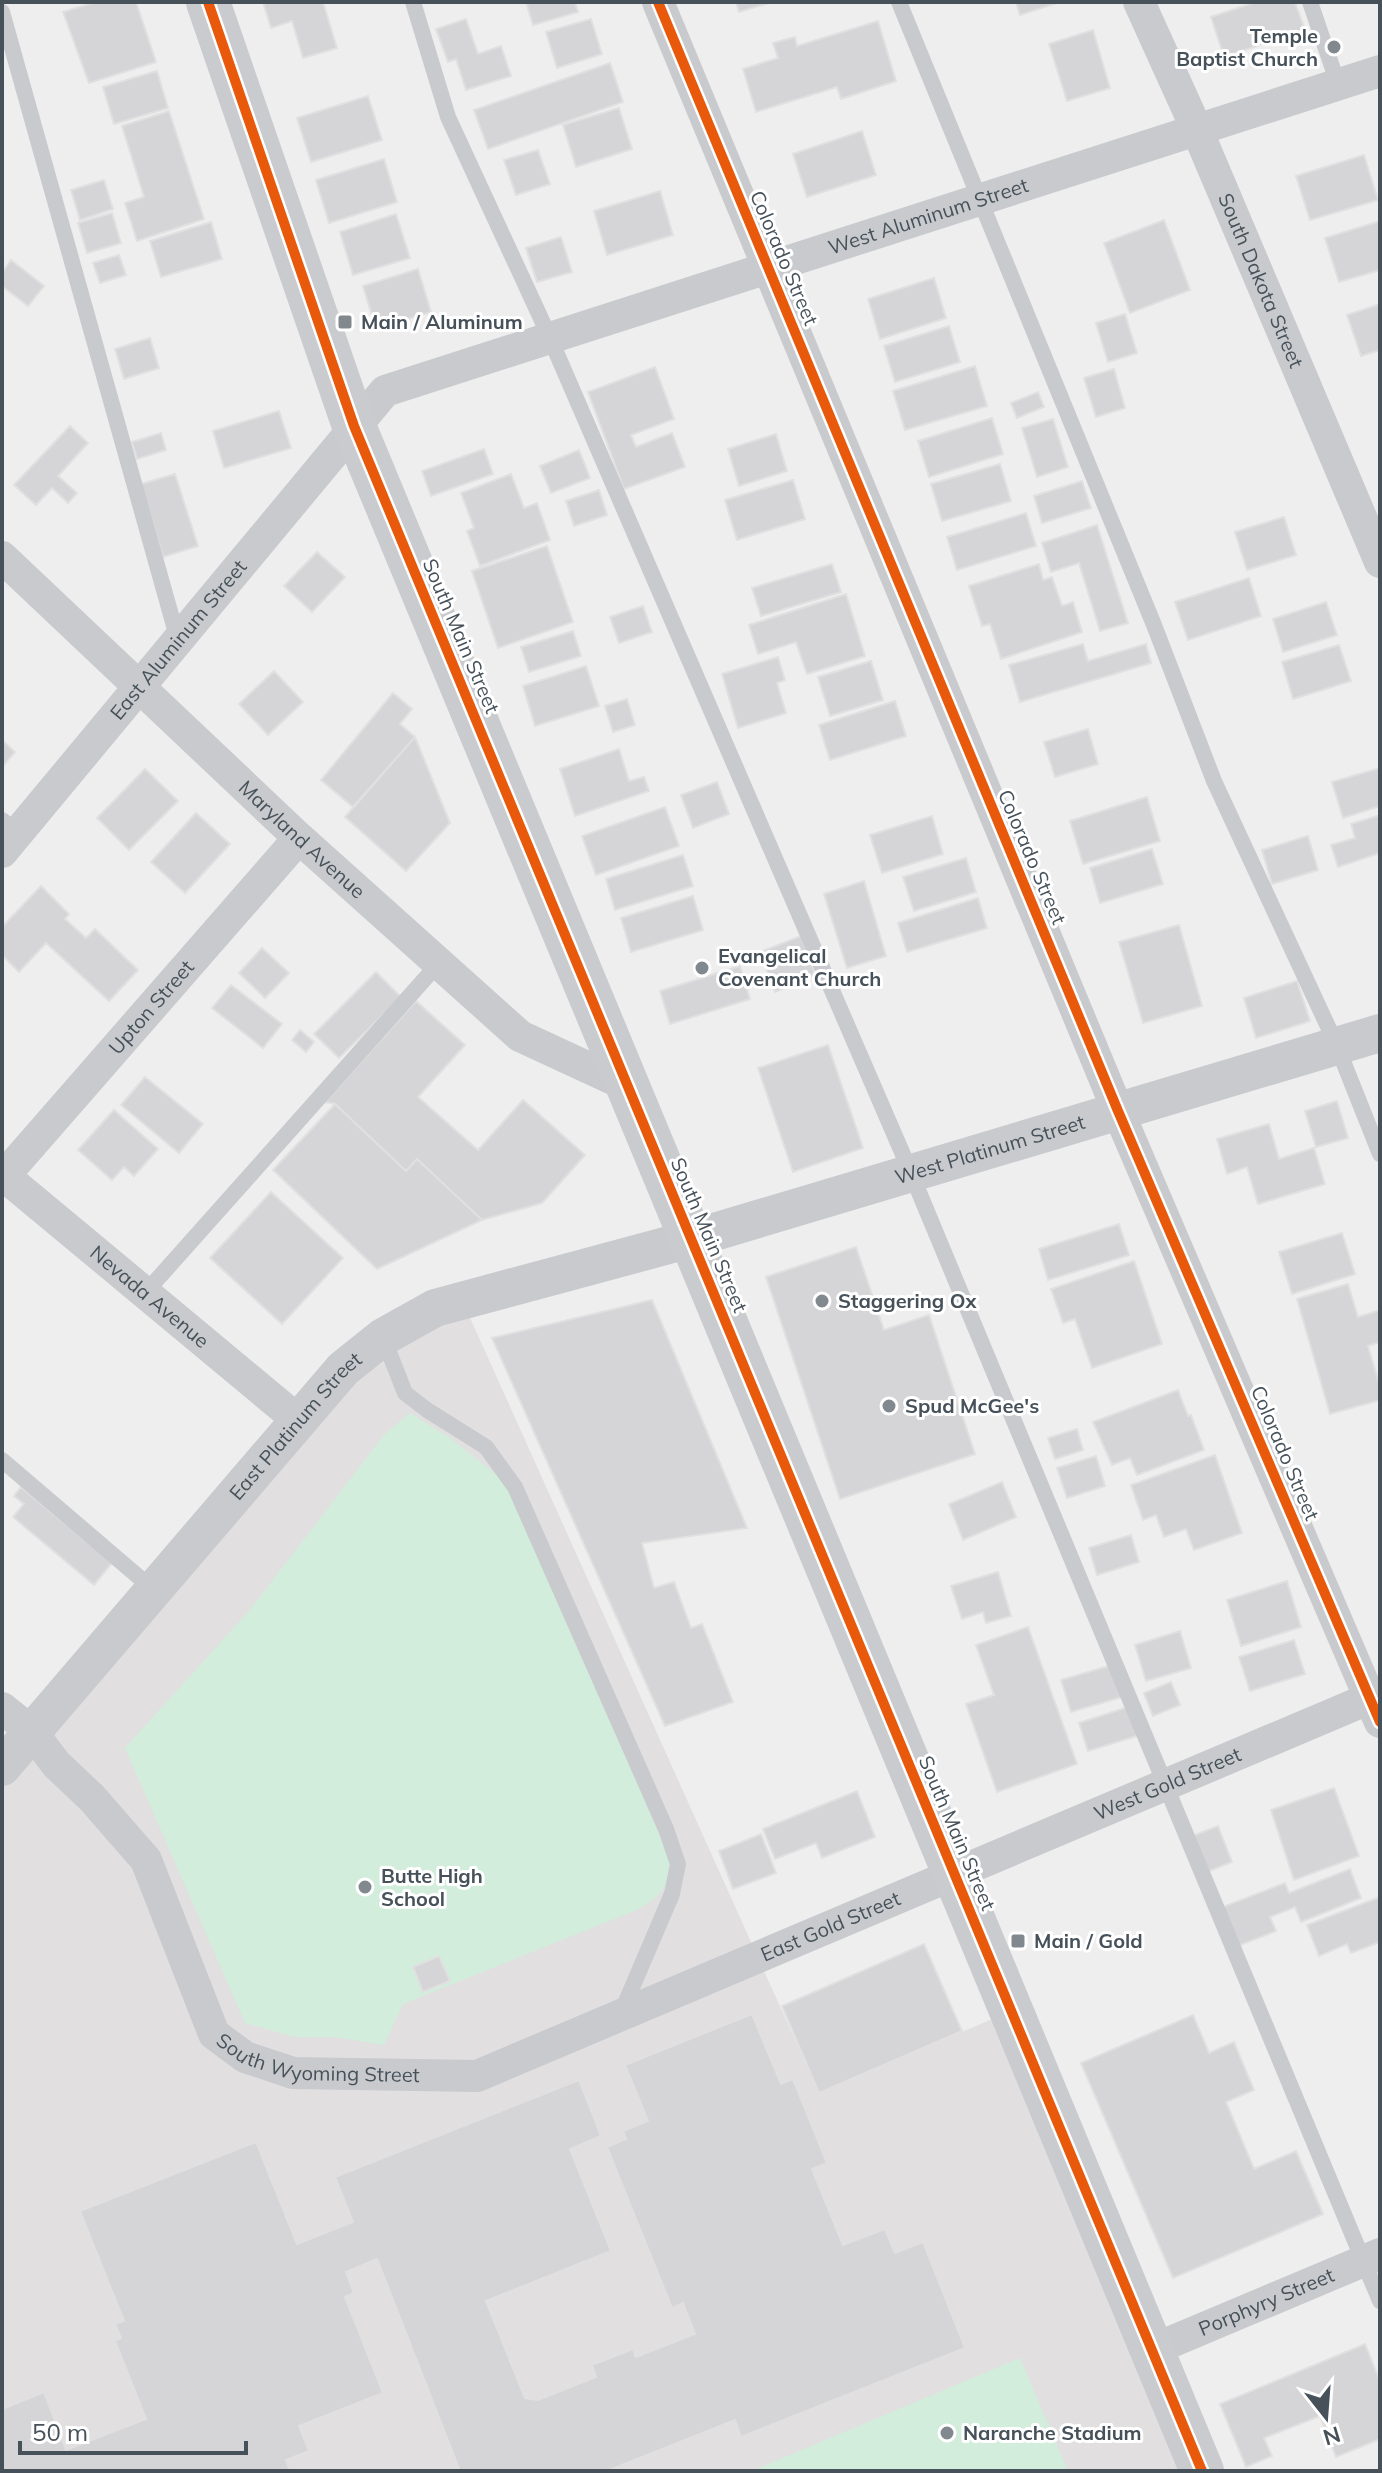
<svg xmlns="http://www.w3.org/2000/svg" width="1382" height="2473" font-family="Mulish,sans-serif">
<style>
.education{fill:#e1dfe0}
.green{fill:#d2eddb}
.building{fill:#d5d5d7;stroke:#e0e0e1;stroke-width:2}
.lines{fill:none;stroke-linecap:round;stroke-linejoin:round}
.service{stroke:#c8cacd;stroke-width:16}
.minor{stroke:#c8cacd;stroke-width:32}
.tertiary{stroke:#c8cacd;stroke-width:38}
.secondary{stroke:#c9cbce;stroke-width:44}
.cycleway-casing{stroke:#fff;stroke-width:15}
.cycleway{stroke:#e8590c;stroke-width:10}
.poi-dot{fill:#81888e;stroke:#fff;stroke-width:3}
.labels{text-anchor:middle;stroke-width:6;stroke-linejoin:round;paint-order:stroke}
.poi-label{font-size:20px;font-weight:bold;fill:#46515a;stroke:#fff;text-anchor:start}
.street-label{font-size:20px;fill:#46515a;stroke:#fff}
</style>
<rect width="100%" height="100%" fill="#efeeee"/>
<!-- education -->
<path class="education" d="M462 1300 819 2093 1011 2011 1202 2471H2V1767L383 1337Z"/>
<!-- green -->
<path class="green" d="M410 1413 450 1438 509 1485 671 1862 673 1878 655 1898 639 1909 403 2004 384 2045 334 2037H294L245 2023 125 1748 249 1611 384 1435Z
M1020 2358 1068 2471H752Z"/>
<!-- building -->
<path class="building" d="M96 2H136L156 62 89 83 63 12Z
M263 2H323L337 48 303 58 292 21 271 28Z
M526 2H575L578 12 533 25Z
M736 2H772L739 12Z
M1016 2H1060L1020 15Z
M1256 2H1295L1305 30 1224 57 1211 17Z
M466 19 478 54 501 46 511 76 466 90 456 59 448 62 436 29Z
M591 19 602 54 557 68 546 32Z
M878 21 896 81 841 99 837 87 756 112 743 69 778 58 773 43 795 37 797 46Z
M1093 30 1110 88 1067 101 1049 44Z
M610 63 623 102 488 149 474 110Z
M157 71 168 108 114 124 103 87Z
M368 96 382 140 311 162 297 118Z
M619 108 632 149 576 167 563 125Z
M169 111 204 219 137 241 125 203 144 197 122 126Z
M862 131 876 175 807 197 793 154Z
M538 150 550 184 516 195 504 160Z
M1364 155 1378 200 1310 220 1296 176Z
M384 159 397 202 329 223 316 180Z
M104 180 113 209 80 220 71 190Z
M660 191 673 235 607 255 594 211Z
M112 213 121 243 87 253 78 223Z
M396 214 410 258 353 275 340 232Z
M1164 220 1190 290 1130 313 1104 243Z
M1380 221V270L1339 282 1325 238Z
M211 222 222 259 161 277 150 241Z
M561 237 572 272 537 282 526 248Z
M119 255 126 275 100 283 93 263Z
M11 260 44 286 28 306 2 286V273Z
M418 269 431 312 376 329 363 286Z
M934 278 946 318 880 339 868 299Z
M1380 304V350L1361 356 1347 315Z
M1125 314 1137 353 1108 362 1096 323Z
M949 326 960 362 895 382 884 346Z
M150 338 159 368 124 379 115 349Z
M975 366 987 406 905 430 893 391Z
M655 367 674 419 631 435 636 447 672 433 685 467 624 489 588 392Z
M1114 369 1125 408 1096 417 1084 378Z
M1038 392 1044 407 1017 418 1011 403Z
M279 411 291 448 224 468 213 431Z
M992 418 1003 454 929 477 918 441Z
M1053 419 1068 467 1037 477 1022 428Z
M70 426 88 443 58 476 77 493 68 503 52 488 36 505 14 485Z
M161 433 166 450 137 459 132 442Z
M776 434 787 471 739 486 728 449Z
M484 449 493 474 431 496 422 471Z
M579 450 590 478 551 493 540 466Z
M1000 464 1011 501 942 521 931 484Z
M175 474 198 546 163 557 141 484Z
M511 474 524 508 537 503 550 540 480 566 467 531 474 528 461 493Z
M793 480 805 519 737 540 725 500Z
M1082 481 1091 508 1042 523 1034 496Z
M599 490 607 515 574 526 566 501Z
M1026 513 1036 546 957 570 947 537Z
M1284 517 1296 555 1247 570 1235 532Z
M1097 525 1128 623 1100 631 1079 563 1051 572 1042 543Z
M547 546 573 622 498 648 472 571Z
M317 552 345 577 312 612 284 586Z
M832 564 841 592 761 616 752 588Z
M1039 564 1043 580 1052 577 1062 606 1073 602 1082 632 1001 659 990 624 982 626 969 586Z
M1249 578 1261 616 1188 640 1175 602Z
M846 594 865 656 807 674 796 642 758 654 749 625Z
M1326 602 1337 635 1283 652 1273 619Z
M643 606 652 632 619 643 610 617Z
M573 631 581 656 529 672 521 647Z
M1083 644 1088 661 1146 644 1151 663 1020 702 1009 665Z
M1339 645 1351 681 1293 699 1282 662Z
M778 657 785 680 777 683 786 713 738 728 722 674Z
M871 661 883 700 830 716 818 677Z
M586 666 599 706 535 726 523 686Z
M274 671 303 702 268 735 239 704Z
M393 693 412 709 400 724 415 737 353 807 321 780Z
M627 699 635 725 613 732 605 706Z
M895 701 906 736 830 760 819 725Z
M1088 729 1098 764 1055 777 1044 742Z
M415 737 450 823 406 871 345 817Z
M2 740 15 752 2 767Z
M619 749 629 781 644 777 649 791 575 816 560 769Z
M1380 768V806L1343 818 1332 782Z
M145 769 178 801 129 850 97 818Z
M717 782 729 814 693 828 681 795Z
M1147 797 1160 841 1083 864 1070 821Z
M665 807 679 846 596 875 582 836Z
M196 813 230 844 185 893 151 862Z
M1380 815V853L1338 867 1331 845 1355 838 1351 824Z
M932 816 943 854 882 873 870 835Z
M1308 836 1318 870 1272 884 1262 850Z
M1152 849 1163 884 1100 903 1090 868Z
M683 855 693 886 615 910 606 879Z
M966 858 976 892 914 911 903 877Z
M864 881 886 956 847 968 824 894Z
M41 886 69 914 65 919 86 938 95 929 138 970 109 1001 46 943 19 972 2 955V927Z
M693 896 703 930 631 952 621 918Z
M978 898 987 928 907 952 898 923Z
M1179 925 1202 1006 1143 1023 1119 942Z
M801 936 816 976 775 992 760 952Z
M262 948 289 973 265 998 239 973Z
M740 966 750 999 670 1024 660 991Z
M376 972 401 997 339 1058 314 1034Z
M1297 981 1310 1021 1256 1038 1244 998Z
M231 985 282 1024 263 1048 212 1008Z
M416 1001 465 1045 418 1097 478 1150 523 1100 585 1155 542 1203 482 1220 417 1159 406 1171 335 1104 325 1102Z
M300 1030 314 1042 306 1052 292 1040Z
M828 1045 863 1148 793 1172 758 1068Z
M145 1077 203 1124 179 1153 121 1105Z
M1337 1101 1348 1138 1316 1147 1305 1111Z
M335 1104 406 1171 417 1159 482 1220 377 1269 273 1170Z
M114 1110 158 1149 134 1176 124 1167 112 1180 78 1150Z
M1269 1124 1279 1159 1314 1148 1325 1184 1258 1204 1247 1167 1227 1174 1217 1139Z
M271 1192 343 1258 282 1324 210 1258Z
M1119 1224 1129 1255 1048 1280 1039 1249Z
M1342 1233 1355 1274 1292 1294 1279 1252Z
M856 1247 884 1330 929 1315 975 1454 840 1499 766 1277Z
M1134 1261 1162 1344 1092 1368 1075 1319 1063 1323 1051 1289Z
M1348 1284 1358 1317 1380 1310V1342L1368 1346 1380 1386V1400L1330 1414 1297 1299Z
M652 1300 747 1528 642 1543 654 1588 674 1582 691 1628 702 1624 733 1702 665 1726 492 1338Z
M1178 1390 1188 1416 1191 1415 1204 1450 1137 1475 1130 1458 1112 1465 1093 1422Z
M1077 1429 1083 1450 1055 1459 1048 1438Z
M1215 1455 1242 1533 1194 1550 1186 1529 1164 1537 1156 1515 1143 1520 1131 1485Z
M1096 1456 1105 1486 1067 1498 1057 1468Z
M1002 1482 1016 1517 963 1540 949 1504Z
M21 1487 112 1563 94 1585 13 1517 24 1504 14 1496Z
M1131 1535 1139 1562 1097 1575 1089 1548Z
M998 1572 1011 1616 986 1623 983 1612 962 1619 951 1586Z
M1287 1581 1301 1627 1241 1646 1227 1600Z
M1028 1627 1077 1764 997 1792 966 1704 994 1695 976 1645Z
M1180 1631 1191 1668 1146 1681 1135 1645Z
M1294 1640 1305 1674 1250 1691 1239 1657Z
M1112 1665 1122 1697 1071 1712 1061 1680Z
M1171 1682 1180 1705 1153 1716 1144 1693Z
M1131 1706 1140 1735 1088 1751 1079 1723Z
M1334 1788 1359 1856 1294 1880 1271 1810Z
M857 1791 875 1837 822 1858 816 1843 775 1859 763 1829Z
M1218 1826 1232 1862 1207 1872 1192 1836Z
M761 1834 776 1873 733 1889 719 1851Z
M1350 1869 1361 1898 1301 1922 1295 1907 1270 1917 1276 1931 1235 1947 1220 1908 1285 1883 1289 1893Z
M1380 1897V1942L1351 1953 1347 1944 1319 1956 1307 1925Z
M924 1944 962 2031 819 2093 782 2006Z
M439 1956 450 1981 423 1992 413 1967Z
M752 2014 781 2084 793 2079 827 2163 812 2169 843 2245 885 2229 895 2253 923 2242 965 2348 741 2437 735 2420 607 2471H460L377 2259 346 2272 354 2293 345 2297 383 2393 299 2426 309 2451 286 2460 290 2471H2V2409L44 2392 66 2450 146 2419 115 2341 121 2338 115 2324 124 2321 80 2211 256 2142 297 2244 353 2222 335 2177 579 2080 601 2136 570 2149 611 2251 486 2301 525 2398 538 2400 596 2377 592 2365 633 2349 636 2357 695 2334 683 2303 672 2308 607 2147 626 2139 623 2131 648 2121 625 2065Z
M1193 2015 1209 2053 1234 2042 1254 2090 1226 2102 1254 2169 1296 2151 1323 2214 1173 2278 1081 2063Z
M1365 2344 1380 2381V2439L1336 2457 1320 2416 1264 2438 1272 2456 1246 2467 1220 2404Z"/>
<g class="lines">
<!-- service -->
<path class="service" d="M413 2 448 117 550 338 911 1173 1380 2301
M899 2 1154 625 1214 781 1337 1046 1380 1154
M1310 2 1338 84
M2 12 178 640
M2 820 18 833
M145 1293 439 963
M383 1337 405 1393 427 1410 486 1447 515 1487 666 1829 678 1864 672 1894 622 2011
M2 1460 154 1590"/>
<!-- minor -->
<g class="minor">
<path d="M658 2 1118 1111 1380 1722"/>
<path id="s1" d="M1139 2 1197 130 1380 562"/>
<path id="s2" d="M2 557 299 838 520 1036 628 1086"/>
<path id="s3" d="M2 852 385 391 1380 71"/>
<path id="s4" d="M2 1174 299 1421"/>
<path id="s5" d="M4 1176 299 838"/>
<path id="s6" d="M2 1708 32 1732 56 1764 92 1798 146 1860 214 2034 245 2057 293 2073 477 2076 1380 1694"/>
<path id="s7" d="M1152 2350 1380 2254"/>
</g>
<!-- tertiary -->
<path class="tertiary" id="s8" d="M2 1767 343 1369 383 1337 435 1308 691 1239 1380 1033"/>
<!-- secondary -->
<path class="secondary" d="M208 2 354 426 1202 2471"/>
<defs>
<path id="cycleway" d="M208 2 354 426 1202 2471
M658 2 1118 1111 1380 1722"/>
</defs>
<!-- cycleway casing -->
<use href="#cycleway" class="cycleway-casing"/>
<!-- cycleway -->
<use href="#cycleway" class="cycleway"/>
</g>
<!-- markers -->
<g class="poi-dot">
<circle cx="1334" cy="47" r="8"/>
<rect x="337" y="314" width="16" height="16" rx="4"/>
<circle cx="702" cy="968" r="8"/>
<circle cx="822" cy="1301" r="8"/>
<circle cx="889" cy="1406" r="8"/>
<circle cx="365" cy="1887" r="8"/>
<rect x="1010" y="1933" width="16" height="16" rx="4"/>
<circle cx="947" cy="2433" r="8"/>
</g>
<g class="labels">
<!-- poi labels -->
<g class="poi-label">
<text x="1318" y="43" text-anchor="end">Temple<tspan x="1318" dy="23">Baptist Church</tspan></text>
<text x="361" y="329">Main / Aluminum</text>
<text x="718" y="963">Evangelical<tspan x="718" dy="23">Covenant Church</tspan></text>
<text x="838" y="1308">Staggering Ox</text>
<text x="905" y="1413">Spud McGee's</text>
<text x="381" y="1883">Butte High<tspan x="381" dy="23">School</tspan></text>
<text x="1034" y="1948">Main / Gold</text>
<text x="963" y="2440">Naranche Stadium</text>
</g>
<!-- street labels -->
<g class="street-label">
<text dy="7" stroke="none"><textPath href="#s3" startOffset="1170">West Aluminum Street</textPath></text>
<text transform="translate(784 258) rotate(67)" y="7">Colorado Street</text>
<text dy="7" stroke="none"><textPath href="#s1" startOffset="304">South Dakota Street</textPath></text>
<text transform="translate(461 636) rotate(67)" y="7">South Main Street</text>
<text dy="7" stroke="none"><textPath href="#s3" startOffset="276">East Aluminum Street</textPath></text>
<text dy="7" stroke="none"><textPath href="#s2" startOffset="412">Maryland Avenue</textPath></text>
<text transform="translate(1032 857) rotate(67)" y="7">Colorado Street</text>
<text dy="7" stroke="none"><textPath href="#s5" startOffset="224">Upton Street</textPath></text>
<text dy="7" stroke="none"><textPath href="#s8" startOffset="1212">West Platinum Street</textPath></text>
<text transform="translate(709 1235) rotate(67)" y="7">South Main Street</text>
<text dy="7" stroke="none"><textPath href="#s4" startOffset="192">Nevada Avenue</textPath></text>
<text dy="7" stroke="none"><textPath href="#s8" startOffset="450">East Platinum Street</textPath></text>
<text transform="translate(1285 1453) rotate(67)" y="7">Colorado Street</text>
<text dy="7" stroke="none"><textPath href="#s6" startOffset="1420">West Gold Street</textPath></text>
<text transform="translate(957 1833) rotate(67)" y="7">South Main Street</text>
<text dy="7" stroke="none"><textPath href="#s6" startOffset="1054">East Gold Street</textPath></text>
<text dy="7" stroke="none"><textPath href="#s6" startOffset="508">South Wyoming Street</textPath></text>
<text dy="7" stroke="none"><textPath href="#s7" startOffset="124">Porphyry Street</textPath></text>
</g>
</g>
<!-- border -->
<rect width="1382" height="2473" fill="none" stroke="#46515a" stroke-width="8"/>
<!-- north arrow -->
<g transform="translate(1326 2417) rotate(163)" stroke="#ffffff" stroke-width="6" paint-order="stroke">
<path d="M0-6L14 30L0 20L-14 30Z" fill="#46515a"/>
<text y="-12" font-size="22" font-weight="bold" text-anchor="middle" fill="#46515a">N</text>
</g>
<!-- scale -->
<path d="M20 2441v12h226v-12" fill="none" stroke="#46515a" stroke-width="4"/>
<text x="32" y="2441" font-size="24" fill="#46515a" stroke="#ffffff" stroke-width="6" paint-order="stroke">50 m</text>
</svg>
